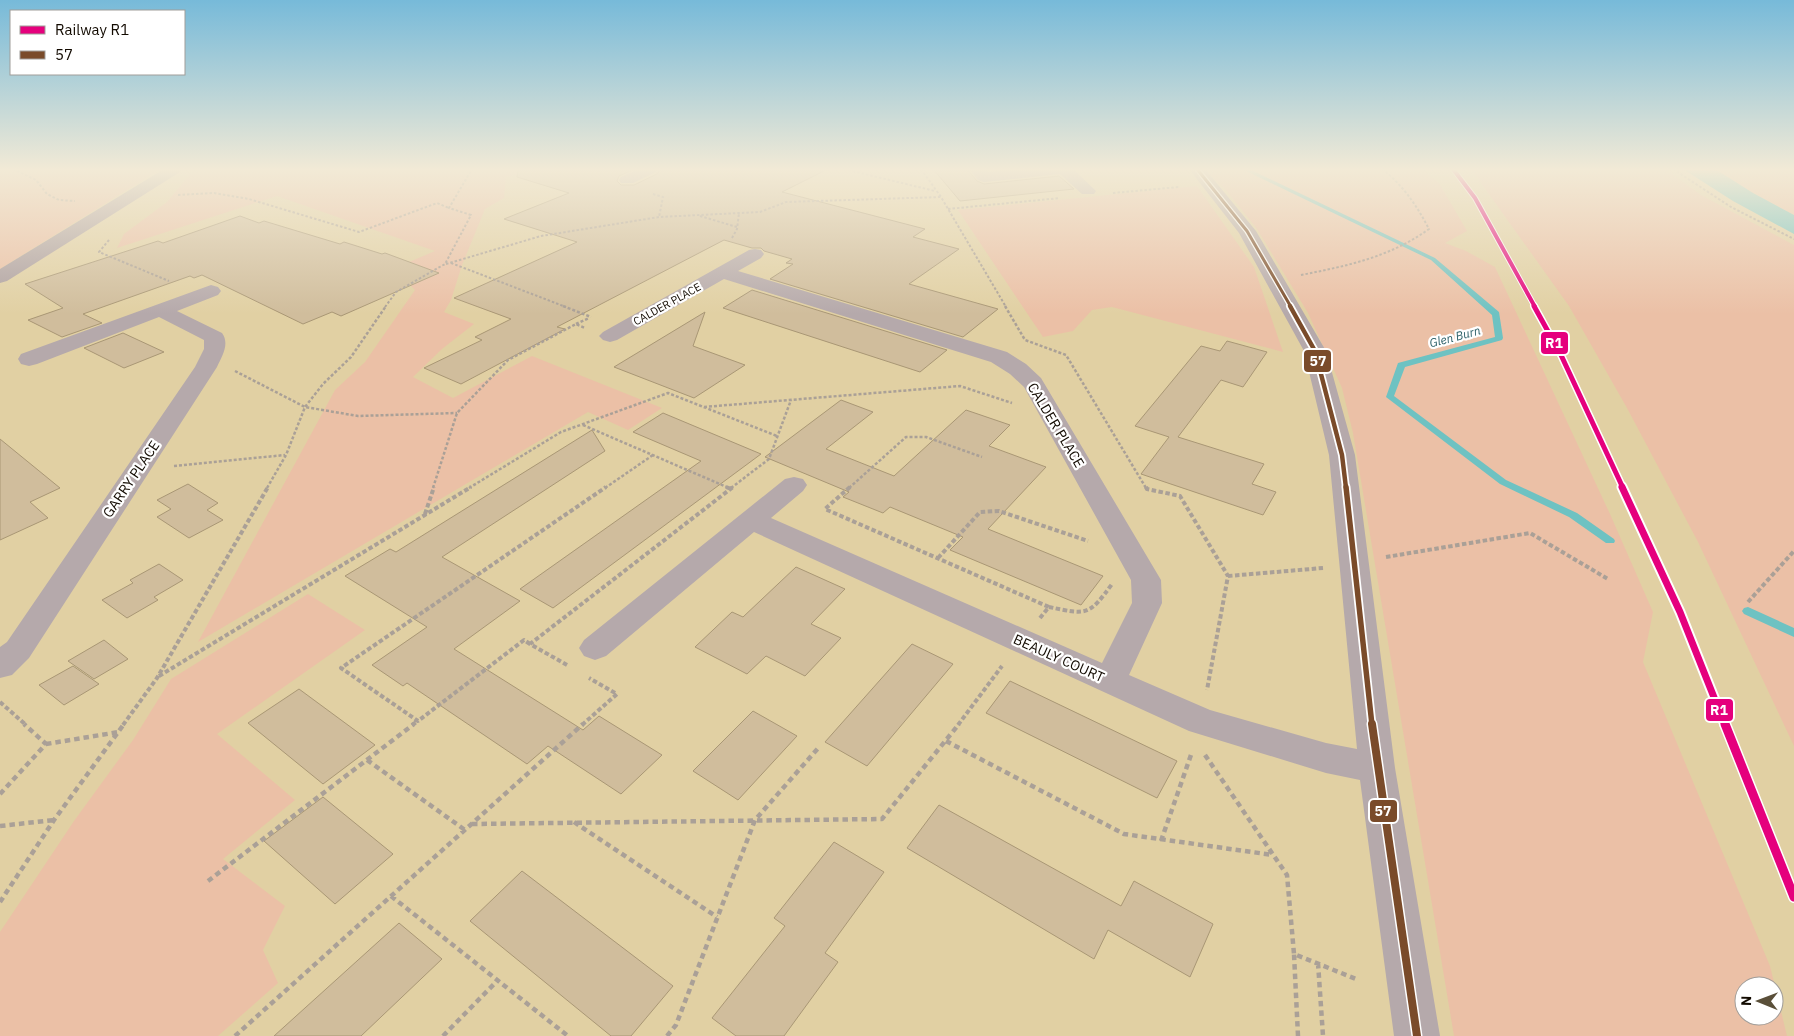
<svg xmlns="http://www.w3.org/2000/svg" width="1794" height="1036" font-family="'IBM Plex Sans',sans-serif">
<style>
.green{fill:#ebc0a6;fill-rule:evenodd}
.water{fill:#6ec2c2}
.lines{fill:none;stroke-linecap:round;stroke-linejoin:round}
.stream{fill:#6ec2c2;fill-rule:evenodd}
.building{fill:#d0bd9c;stroke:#a99775}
.path-far3{stroke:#aaa097;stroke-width:2;stroke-dasharray:2.5 2;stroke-linecap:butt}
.path-far2{stroke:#aaa097;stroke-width:2.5;stroke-dasharray:3 2;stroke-linecap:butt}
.path-far1{stroke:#aaa097;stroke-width:4;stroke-dasharray:4.5 2.5;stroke-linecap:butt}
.path{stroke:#aaa097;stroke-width:4.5;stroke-dasharray:5.5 4;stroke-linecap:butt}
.street{fill:#b5a9ab;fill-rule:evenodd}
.secondary{fill:#ac9fa1;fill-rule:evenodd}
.bus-1-far3-casing{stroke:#fff;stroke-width:5.5}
.bus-1-far2-casing{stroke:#fff;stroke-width:8}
.bus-1-far1-casing{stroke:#fff;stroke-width:9}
.bus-1-casing{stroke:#fff;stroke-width:11}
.bus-1-far3{stroke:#7a4b2a;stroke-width:3}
.bus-1-far2{stroke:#7a4b2a;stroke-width:4.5}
.bus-1-far1{stroke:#7a4b2a;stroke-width:5.5}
.bus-1{stroke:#7a4b2a;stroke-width:8}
.rail-1-far3-casing{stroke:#fff;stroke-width:6}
.rail-1-far2-casing{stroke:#fff;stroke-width:8}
.rail-1-far1-casing{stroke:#fff;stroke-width:11}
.rail-1-casing{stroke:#fff;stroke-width:12}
.rail-1-far3{stroke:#e5007d;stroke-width:4}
.rail-1-far2{stroke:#e5007d;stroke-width:5}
.rail-1-far1{stroke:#e5007d;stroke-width:7}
.rail-1{stroke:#e5007d;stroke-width:9}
.labels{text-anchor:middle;stroke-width:4.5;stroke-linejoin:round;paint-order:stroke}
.far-street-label{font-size:11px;fill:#120a00;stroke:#fff}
.far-water-label{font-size:12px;font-style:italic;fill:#2c6068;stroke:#fff}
.street-label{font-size:14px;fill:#120a00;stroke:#fff}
.line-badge{stroke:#fff;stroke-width:2}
.badge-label{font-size:14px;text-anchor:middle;font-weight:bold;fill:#fff}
</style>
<rect width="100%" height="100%" fill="#e1d0a3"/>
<!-- green -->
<path class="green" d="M0 169H161L0 269Z
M199 169H540L506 177 504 198 485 209 462 265 451 300 444 312 474 324 442 349 413 377 453 398 532 356 662 408 628 430 588 412 198 642 335 390 365 362 415 290 407 282 381 274 435 251 277 196 117 248 124 234 167 202 191 173Z
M1204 169H1421L1439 183 1467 231 1445 243 1466 251 1495 267 1610 514 1653 612 1643 662 1770 966 1787 1036H1454L1353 433 1342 388 1308 313 1257 229 1225 189ZM1744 986H1774V1016H1744Z
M1471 169H1665L1701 195 1794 245V746L1698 542 1627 408 1569 306Z
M1715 169H1794V215L1753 193Z
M1197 186 1254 267 1283 352 1112 307 1092 310 1073 331 1043 337 958 210Z
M308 594 365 630 217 734 295 800 223 859 285 906 263 950 278 983 218 1036H0V932L74 821 133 740 171 679Z"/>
<!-- water -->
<path class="water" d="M1683 169H1715L1753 193 1794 215V234L1733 201Z"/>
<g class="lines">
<!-- stream -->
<path class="stream" d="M1242 169H1249L1435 258 1499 312 1503 338 1502 340 1405 367 1394 396 1506 480 1577 513 1614 539 1615 541 1614 543H1606L1569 517 1500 484 1386 397 1398 363 1495 337 1492 315 1431 260Z
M1748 607 1794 628V637L1744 614 1742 611 1744 608Z"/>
</g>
<!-- building -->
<path class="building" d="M518 169H635L619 176 617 181 621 185H634L657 174 661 169H828L782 192 925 229 913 237 959 249 909 284 998 309 963 337 770 279 793 264 786 263 792 259 764 251 761 248H752L724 240 557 327 565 329 461 384 424 368 482 340 475 337 511 319 454 298 577 242 504 219 569 193 517 177Z
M933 169H967L977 181 984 184 1059 176 1074 189 960 201Z
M240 216 259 223 264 221 340 244 344 242 382 254 385 253 439 273 341 316 332 312 303 324 202 275 194 278 190 276 83 314 102 323 62 337 28 320 63 308 25 284 158 241 163 243Z
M752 290 947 350 920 372 723 308Z
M705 312 693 346 745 365 694 398 614 367Z
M123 333 164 352 124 368 84 348Z
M1227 341 1267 352 1243 387 1221 380 1178 437 1264 464 1252 484 1276 492 1263 515 1141 474 1169 437 1135 426 1201 346 1220 351Z
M841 400 873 412 826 449 894 476 966 410 1010 425 989 446 1046 467 988 529 1103 576 1081 605 950 550 963 537 890 507 883 513 843 497 849 492 765 457Z
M663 413 761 454 553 608 520 589 701 461 633 432Z
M592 430 605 451 442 557 520 601 454 649 583 730 599 716 662 755 621 794 548 746 527 764 407 683 403 686 372 665 427 627 345 576 390 549 396 552Z
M0 439 60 488 30 502 48 518 0 540Z
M188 484 218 503 207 510 223 520 189 538 157 517 171 509 157 500Z
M159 564 183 580 154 597 158 600 127 618 102 600 133 583 130 580Z
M796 567 845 589 811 624 841 638 805 676 766 656 747 674 695 647 732 612 743 617Z
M104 640 128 659 94 679 68 661Z
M912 644 953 664 867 766 825 742Z
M73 666 99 684 64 705 39 685Z
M1010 681 1177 761 1157 798 986 713Z
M299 689 375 745 323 784 248 723Z
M753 711 797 736 738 800 693 771Z
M323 797 393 854 335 904 264 841Z
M939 805 1121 906 1134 881 1213 924 1190 977 1108 930 1094 959 907 848Z
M834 842 884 872 825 953 838 962 784 1036H736L712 1018 785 926 774 918Z
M522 871 673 986 631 1036H611L470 921Z
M399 923 442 959 361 1036H274Z"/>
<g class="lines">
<!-- path-far3 -->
<path class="path-far3" d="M13 169 36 180 47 194 59 200 75 201
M844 169 935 191
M921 169 941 197 1006 307
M1673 169 1731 207 1794 239
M1113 193 1179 187
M653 194 663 197 659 217
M178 195 214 193 249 199 359 232 437 203 449 208
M948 209 1060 198
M700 216 737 227
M732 238 737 229 739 213
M109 240 99 252 169 281
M451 263 566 307
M446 264 541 236 659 217 760 212 786 202 941 197
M1301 275C1347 266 1390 257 1429 229 1417 206 1403 185 1382 169
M385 307 396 292 445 264 471 215 449 208 472 169"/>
<!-- path-far2 -->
<path class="path-far2" d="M563 306 591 317
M1005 306 1025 340 1066 355 1146 488
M576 324 589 318
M235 371 305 407 358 416 457 413
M704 407 960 386 1012 403
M583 425 729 488
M174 466 285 455
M267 488 286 455 305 407 323 384 351 357 386 306
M433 488 457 413 508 360 576 324 585 328
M469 488 561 432 668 393 777 436
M605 488 653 455
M731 488 769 459 791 400
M849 488 906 437H926L982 457"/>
<!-- path-far1 -->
<path class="path-far1" d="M726 487 731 489
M850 487 825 509 1049 607
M1146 487 1147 489 1180 496 1228 576 1207 690
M425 514 434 487
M1386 557 1530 533 1608 579
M938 558 980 512 999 511 1088 541
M1228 576 1323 568
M1748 602 1794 551
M1040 618 1049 607C1087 615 1089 616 1112 584
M530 644 524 640 418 721 341 668 606 487
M567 665 530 644 733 487
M159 676 471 487
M0 702 26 725
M123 725 157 678 268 487
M412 725 418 721
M582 725 617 694 589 678
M958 725 1002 666"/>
<!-- path -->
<path class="path" d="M946 741 1124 834 1273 855
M46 744 119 732
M1205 755 1287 875 1294 954
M367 760 465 830
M0 794 46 744 24 724
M574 822 717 917
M472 824 882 819 959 724
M0 826 54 820
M1161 841 1192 752
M208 881 414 724
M391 896 568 1036
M0 902 54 820 124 724
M1318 963 1323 1036
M235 1036 583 724
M443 1036 498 980
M667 1036 676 1025 755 820 820 746
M1298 1036 1294 954 1356 979"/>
<!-- street -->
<path class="street" d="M639 169H659L656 172 633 183H621L619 180 621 177Z
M969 169H985L988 172 1019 169H1073L1096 191 1094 194H1082L1060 174 984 182 978 180Z
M1189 169H1205L1256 231 1326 351 1355 455 1395 768 1440 1036H1394L1360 780 1326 773 1189 731 754 532 606 656 595 660 584 656 579 648 584 640 785 479 794 477 803 479 807 485 803 491 771 518 1102 663 1132 603 1131 580 1024 387 1010 374 991 362 724 279 617 340 610 342 603 340 599 336 603 332 749 250 755 249 761 250 764 254 761 258 738 271 1007 352 1026 364 1041 378 1161 580 1162 603 1129 675 1210 710 1326 743 1357 749 1329 455 1304 351 1239 233Z
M211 285 218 287 221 291 218 295 177 311 222 333C230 344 222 356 217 367L29 658 12 675 0 678V647L7 642 195 367 204 349V340L159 317 37 364 29 366 21 364 18 359 21 354Z"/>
<!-- secondary -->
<path class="secondary" d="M164 169H183L180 172 7 281 0 283V269Z"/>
<defs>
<path id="bus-1-far3" d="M1197 169 1247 231 1291 307"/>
<path id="bus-1-far2" d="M1290 306 1315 351 1342 455 1346 488"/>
<path id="bus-1-far1" d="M1346 487 1372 725"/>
<path id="bus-1" d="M1372 724 1417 1036"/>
</defs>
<!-- bus-1-far3 casing -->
<use href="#bus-1-far3" class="bus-1-far3-casing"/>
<!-- bus-1-far2 casing -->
<use href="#bus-1-far2" class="bus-1-far2-casing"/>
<!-- bus-1-far1 casing -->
<use href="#bus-1-far1" class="bus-1-far1-casing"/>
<!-- bus-1 casing -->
<use href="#bus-1" class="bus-1-casing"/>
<!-- bus-1-far3 -->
<use href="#bus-1-far3" class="bus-1-far3"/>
<!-- bus-1-far2 -->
<use href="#bus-1-far2" class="bus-1-far2"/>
<!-- bus-1-far1 -->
<use href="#bus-1-far1" class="bus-1-far1"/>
<!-- bus-1 -->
<use href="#bus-1" class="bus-1"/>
<defs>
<path id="rail-1-far3" d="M1453 169 1475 198 1535 307"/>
<path id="rail-1-far2" d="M1534 306 1561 355 1623 488"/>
<path id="rail-1-far1" d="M1622 487 1680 612 1725 725"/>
<path id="rail-1" d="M1725 724 1794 897"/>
</defs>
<!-- rail-1-far3 casing -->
<use href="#rail-1-far3" class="rail-1-far3-casing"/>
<!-- rail-1-far2 casing -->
<use href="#rail-1-far2" class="rail-1-far2-casing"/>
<!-- rail-1-far1 casing -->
<use href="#rail-1-far1" class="rail-1-far1-casing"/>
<!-- rail-1 casing -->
<use href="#rail-1" class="rail-1-casing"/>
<!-- rail-1-far3 -->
<use href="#rail-1-far3" class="rail-1-far3"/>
<!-- rail-1-far2 -->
<use href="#rail-1-far2" class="rail-1-far2"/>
<!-- rail-1-far1 -->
<use href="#rail-1-far1" class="rail-1-far1"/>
<!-- rail-1 -->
<use href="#rail-1" class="rail-1"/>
</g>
<!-- sky -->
<linearGradient id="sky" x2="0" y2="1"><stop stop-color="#77bad9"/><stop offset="0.54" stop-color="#f2ead6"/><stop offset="1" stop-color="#f2ead6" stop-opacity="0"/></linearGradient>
<rect width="1794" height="314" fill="url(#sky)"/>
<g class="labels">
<!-- far-street labels -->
<g class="far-street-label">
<text transform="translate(667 304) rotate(-29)" y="4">CALDER PLACE</text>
</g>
<!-- far-water labels -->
<g class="far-water-label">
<text transform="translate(1455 337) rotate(-15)" y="4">Glen Burn</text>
</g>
<!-- street labels -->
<g class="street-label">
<text transform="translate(1056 425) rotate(59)" y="5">CALDER PLACE</text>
<text transform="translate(131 479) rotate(-56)" y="5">GARRY PLACE</text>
<text transform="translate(1059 658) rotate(24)" y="5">BEAULY COURT</text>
</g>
</g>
<g class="line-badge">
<rect x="1540" y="331" width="29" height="24" rx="5" fill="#e5007d"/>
<rect x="1303" y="349" width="29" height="24" rx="5" fill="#7a4b2a"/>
<rect x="1705" y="698" width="29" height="24" rx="5" fill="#e5007d"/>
<rect x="1369" y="799" width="29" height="24" rx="5" fill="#7a4b2a"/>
</g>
<g class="badge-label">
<text x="1554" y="348">R1</text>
<text x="1318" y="366">57</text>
<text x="1719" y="715">R1</text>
<text x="1383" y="816">57</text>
</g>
<!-- legend -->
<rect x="10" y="10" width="175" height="65" fill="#ffffff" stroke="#a09d99"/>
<rect x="20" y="26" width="25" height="8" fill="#e5007d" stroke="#a09d99"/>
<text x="55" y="35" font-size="15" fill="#120a00">Railway R1</text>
<rect x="20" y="51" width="25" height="8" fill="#7a4b2a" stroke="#a09d99"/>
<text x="55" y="60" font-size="15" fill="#120a00">57</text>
<!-- north arrow -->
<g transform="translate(1759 1001) rotate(271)"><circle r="24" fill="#ffffff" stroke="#a09d99"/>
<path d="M0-4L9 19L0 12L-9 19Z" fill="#5a4f39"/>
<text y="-8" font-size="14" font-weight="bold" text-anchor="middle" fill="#120a00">N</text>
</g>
</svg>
